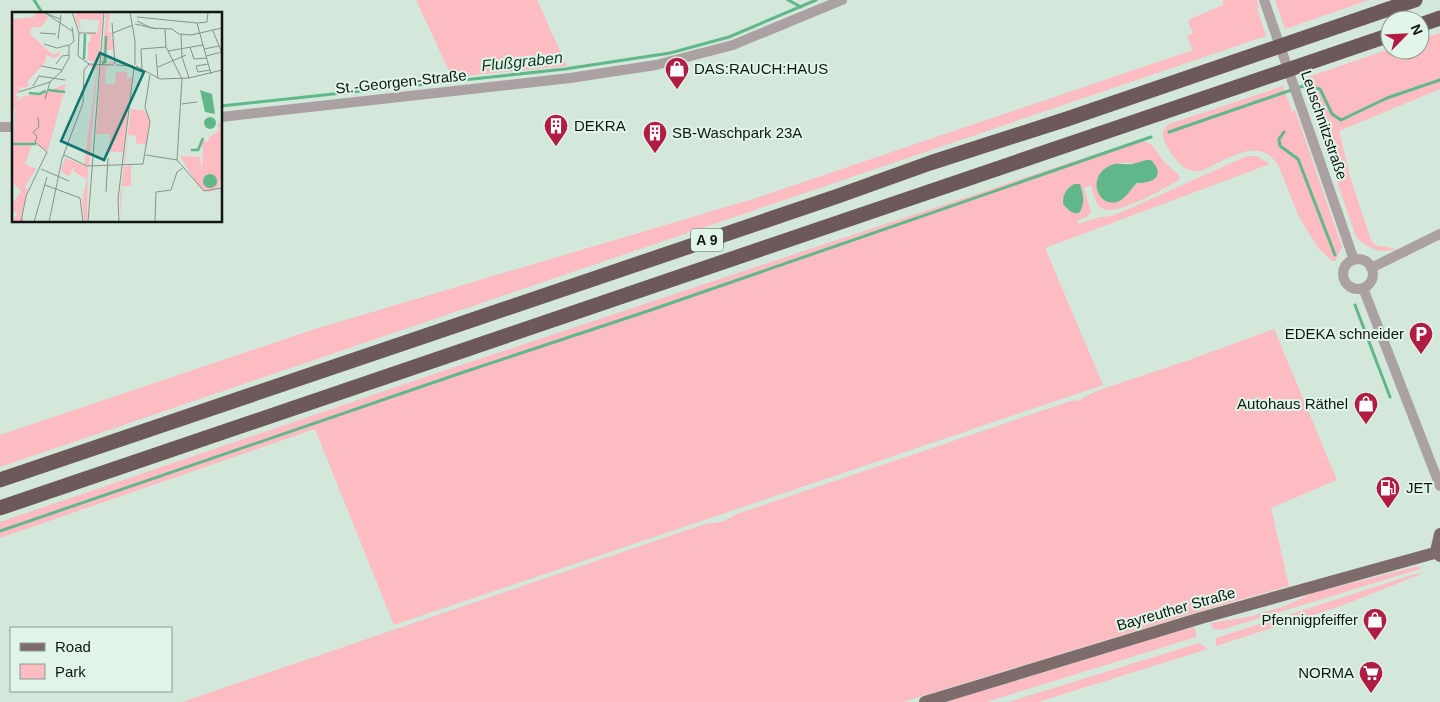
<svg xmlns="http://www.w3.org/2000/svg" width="1440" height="702" font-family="Arial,sans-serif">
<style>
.green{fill:#fcbcc1;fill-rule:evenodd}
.water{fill:#60b88a}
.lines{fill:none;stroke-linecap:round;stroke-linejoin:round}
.stream{stroke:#60b88a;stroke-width:3}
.minor{stroke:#aca1a2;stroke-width:10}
.major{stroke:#7e6c6d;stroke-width:12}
.highway{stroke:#6d595a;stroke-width:15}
.labels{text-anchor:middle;stroke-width:4;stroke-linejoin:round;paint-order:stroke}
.shield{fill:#e0f5e8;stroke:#4e5a53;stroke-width:1}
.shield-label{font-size:14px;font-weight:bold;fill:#101713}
.poi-label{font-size:15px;fill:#101713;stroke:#e0f5e8;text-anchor:start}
.street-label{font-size:15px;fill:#101713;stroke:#e0f5e8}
.water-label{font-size:16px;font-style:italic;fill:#143a27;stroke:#e0f5e8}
.inset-river{fill:none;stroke:#60b88a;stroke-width:2.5}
.inset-road{fill:none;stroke:#85948b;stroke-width:1}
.view{fill:#0f766e;fill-opacity:0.15;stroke:#0f766e;stroke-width:2.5}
.inset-edge{fill:none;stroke:#101713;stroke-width:2.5}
</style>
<rect width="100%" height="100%" fill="#d3e7db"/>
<!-- green -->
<path class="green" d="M416 0H537L567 66 452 77Z
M1223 0H1257L1259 7 1257 8 1266 36 0 467V435L315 329 753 199 1193 50 1187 36 1193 33 1188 22 1190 19 1223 5Z
M1275 0H1369L1285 29Z
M1440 33V89L1339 131 1351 180 1371 240 1375 245 1397 249C1380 254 1369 249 1356 237L1302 79 1390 49 1420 50V39Z
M1283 86 1292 111 1295 110 1342 247 1335 261H1332L1318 248 1299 217 1279 167C1261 134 1226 160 1202 171 1197 171 1191 171 1187 169 1177 164 1163 144 1163 134 1163 129 1167 126 1169 124Z
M1138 140 1147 142 1152 145 1164 162 1178 174 1180 178 1178 181C1164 188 1117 216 1103 209 1095 205 1093 193 1091 185L1084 188 1091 212 1088 216 1077 221 1079 224 1099 217 1112 216 1133 207 1247 156H1257L1270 164 1045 248 1103 385 394 625 315 429 0 538V522L449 369ZM1119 163H1138L1156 178C1147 182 1138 182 1131 188Z
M1274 329 1337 480 1271 508 1289 586 1197 612 903 702H182L705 524 722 522 737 514 1071 401 1080 400 1090 394 1105 388 1192 359Z
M1414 567H1420V569L1221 630 1213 629 1211 623 1253 616 1285 606 1313 593Z
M1426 572 1341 606 1216 646V638L1415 574Z
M1193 627 1196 632V637L986 702H946Z
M1199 643 1208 649 1038 702H1009Z"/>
<!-- water -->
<path class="water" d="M1147 160H1151C1166 176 1154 183 1137 183 1131 188 1128 196 1121 200 1101 212 1084 179 1109 166 1117 162 1124 165 1132 164 1137 163 1142 161 1147 160Z
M1074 184H1080C1083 194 1086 203 1079 213 1071 214 1068 209 1063 204 1063 194 1066 189 1074 184Z"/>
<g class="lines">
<!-- stream -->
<path class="stream" d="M34 0 43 14
M788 0 801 7
M221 106 565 69 670 53 729 37 816 0
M1169 132 1303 86 1320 89 1332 114 1341 120 1387 98 1440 80
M1284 132 1279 139 1280 146 1298 159 1335 255
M1355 305 1390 397
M0 531 464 372 645 312 1151 137"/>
<!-- minor -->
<path class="minor" d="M1264 0 1354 260
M221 117 570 78 656 65 733 45 842 0
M0 127H14
M1343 274a15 15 0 1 1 30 0a15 15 0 1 1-30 0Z
M1371 268 1440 234
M1363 288 1440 486"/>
<!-- major -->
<path class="major" d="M1440 534 1437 547 1440 556
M925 702 1201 618 1438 552"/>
<!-- highway -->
<path class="highway" d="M1420 25 1440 18
M0 480 838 196 930 163 1067 119 1415 0
M0 508 1390 35"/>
</g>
<!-- icons -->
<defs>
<symbol id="shop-pin" viewBox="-11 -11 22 30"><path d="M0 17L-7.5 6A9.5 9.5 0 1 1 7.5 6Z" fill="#b01c42" stroke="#e0f5e8"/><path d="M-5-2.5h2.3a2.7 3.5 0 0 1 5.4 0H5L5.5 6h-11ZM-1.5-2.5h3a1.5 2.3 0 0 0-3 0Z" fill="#fff"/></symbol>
<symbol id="building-pin" viewBox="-11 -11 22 30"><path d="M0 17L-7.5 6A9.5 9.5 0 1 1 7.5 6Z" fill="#b01c42" stroke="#e0f5e8"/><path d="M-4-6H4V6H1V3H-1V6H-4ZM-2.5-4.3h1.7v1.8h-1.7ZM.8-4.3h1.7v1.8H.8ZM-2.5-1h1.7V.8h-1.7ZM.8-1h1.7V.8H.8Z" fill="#fff"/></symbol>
<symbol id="parking-pin" viewBox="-11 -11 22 30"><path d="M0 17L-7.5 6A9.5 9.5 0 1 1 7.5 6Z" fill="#b01c42" stroke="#e0f5e8"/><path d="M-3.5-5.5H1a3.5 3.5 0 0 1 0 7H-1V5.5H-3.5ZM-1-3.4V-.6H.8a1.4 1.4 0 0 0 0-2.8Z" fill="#fff"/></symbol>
<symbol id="fuel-pin" viewBox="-11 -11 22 30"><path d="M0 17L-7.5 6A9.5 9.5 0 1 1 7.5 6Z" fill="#b01c42" stroke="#e0f5e8"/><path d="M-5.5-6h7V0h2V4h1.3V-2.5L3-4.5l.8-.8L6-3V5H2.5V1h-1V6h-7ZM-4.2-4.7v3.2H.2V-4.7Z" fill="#fff"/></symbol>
<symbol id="supermarket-pin" viewBox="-11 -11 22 30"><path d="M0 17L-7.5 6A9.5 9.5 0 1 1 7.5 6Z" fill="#b01c42" stroke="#e0f5e8"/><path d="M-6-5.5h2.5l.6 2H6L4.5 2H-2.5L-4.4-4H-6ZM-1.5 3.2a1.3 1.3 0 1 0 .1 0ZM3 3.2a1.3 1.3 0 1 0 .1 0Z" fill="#fff"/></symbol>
</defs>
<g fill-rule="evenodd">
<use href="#shop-pin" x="663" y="55" width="28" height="38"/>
<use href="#building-pin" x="542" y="112" width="28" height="38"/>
<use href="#building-pin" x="641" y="119" width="28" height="38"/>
<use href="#parking-pin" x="1407" y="320" width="28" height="38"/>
<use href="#shop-pin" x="1352" y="390" width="28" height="38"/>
<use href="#fuel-pin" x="1374" y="474" width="28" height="38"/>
<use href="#shop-pin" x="1361" y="606" width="28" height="38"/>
<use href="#supermarket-pin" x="1357" y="659" width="28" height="38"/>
</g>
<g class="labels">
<!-- shield labels -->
<rect class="shield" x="691" y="228.5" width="32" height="23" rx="4"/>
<g class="shield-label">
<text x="707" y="245">A 9</text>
</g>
<!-- poi labels -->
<g class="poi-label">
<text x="694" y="74">DAS:RAUCH:HAUS</text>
<text x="574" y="131">DEKRA</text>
<text x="672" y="138">SB-Waschpark 23A</text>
<text x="1404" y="339" text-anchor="end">EDEKA schneider</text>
<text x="1348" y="409" text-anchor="end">Autohaus Räthel</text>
<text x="1406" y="493">JET</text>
<text x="1358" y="625" text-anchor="end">Pfennigpfeiffer</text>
<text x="1354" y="678" text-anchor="end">NORMA</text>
</g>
<!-- street labels -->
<g class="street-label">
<text transform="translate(401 82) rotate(-6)" y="5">St.-Georgen-Straße</text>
<text transform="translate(1324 125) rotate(71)" y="5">Leuschnitzstraße</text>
<text transform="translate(1176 609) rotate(-16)" y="5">Bayreuther Straße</text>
</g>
<!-- water labels -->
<g class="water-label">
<text transform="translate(522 61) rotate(-6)" y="6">Flußgraben</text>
</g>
</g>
<!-- overview -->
<g transform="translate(12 12)">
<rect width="210" height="210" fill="#d3e7db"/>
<path d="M65 0H91L86 51 72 47H76V31H73L78 30 79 24 75 21H86L87 8 67 7 69 20 63 6ZM94 0H98L96 20H100L98 27H102V38H94V50H103L101 52 90 51ZM86 52 77 154 72 152 85 58 76 53ZM89 53 102 54 94 55 93 72H103L104 60H115V65L120 66 111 140H97L98 122H84ZM54 72 31 157 36 139 24 131 19 134 13 152 24 157 13 175 16 177 9 205 15 210H0L5 201 0 198V193L8 180 11 181 0 170 3 92 12 84 32 81ZM122 73 119 97 133 99 138 106 134 133 124 131V124L116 123 113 152H112ZM205 111 210 113V159L206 177 196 180 186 174 168 144 188 145 190 158 191 136 187 135 190 125 195 131 197 125 208 118ZM53 146 76 155 75 210H72L70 188 75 167 62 160 61 156 57 164 49 160ZM119 153V174H110L109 210 108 186 112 155Z" fill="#fcbcc1"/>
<path d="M23 0H32L36 6 29 15 19 16 18 22 41 43 47 40 48 43 42 46 34 43V49L16 69 17 73 13 76 5 75 9 78 3 84 12 86H7L0 100V7L22 5Z" fill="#fcbcc1"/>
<path d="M188 78 200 82 203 102 193 100ZM192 111a6 6 0 1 1 12 0a6 6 0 1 1-12 0ZM191 169a7 7 0 1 1 14 0a7 7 0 1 1-14 0Z" fill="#60b88a"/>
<path class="inset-river" d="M72 47 73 22M90 51 93 50 94 24M36 78 53 80M17 81 27 82 34 79M0 132H24M179 138H186L191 126"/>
<path class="inset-road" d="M32 0 60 19M60 0 67 21 66 44 77 52M118 0 123 29V53M33 1 48 7M125 5 185 11 195 10 196 0M125 9 139 16 160 17M100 11 103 52M185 11 199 62M123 12 145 17M153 17 154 35 170 67 165 148M160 17 167 22 179 23 210 16M201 19 210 41M28 21 44 22M67 21H84M101 21 121 13M169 22 170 45 177 66M46 27 49 3M32 32 45 36 57 33M178 35 182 47 195 46M192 37 207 34M156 39 191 33M144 42 146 67M194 44 210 40M44 52 50 44 57 43M77 52 102 53M196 52 184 54 186 60 198 58M104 53 121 54M29 54 50 58M124 54 148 67 177 66 210 58M146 55 174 43M130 58 129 37 154 35M21 74 27 64 53 68M7 80 38 70M33 87 38 70 49 60 57 46V34L62 29 60 15M170 92 185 90M52 143 75 154 131 152 138 110 133 95 138 63M134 143 165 148 192 179 210 176M29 157 57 169M33 173 68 186 71 210M94 180 96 146M9 210 14 184 35 140 23 130 25 125 21 120 27 115 26 105M22 210 35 165M37 210 50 147 71 91 72 58 77 52M76 210 92 0M107 210 106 187 122 56M143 210 144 180 159 178 165 160 171 156"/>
<path class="view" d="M88 41 132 60 92 148 49 129Z"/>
<rect width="210" height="210" class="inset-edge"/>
</g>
<!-- legend -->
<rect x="10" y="627" width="162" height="65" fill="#e0f5e8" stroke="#8d9c93"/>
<rect x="20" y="643" width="25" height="8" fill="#7e6c6d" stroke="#8d9c93"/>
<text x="55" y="652" font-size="15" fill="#101713">Road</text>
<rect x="20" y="664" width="25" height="15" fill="#fcbcc1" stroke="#8d9c93"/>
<text x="55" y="677" font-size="15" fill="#101713">Park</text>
<!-- north arrow -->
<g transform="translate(1405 35) rotate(66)"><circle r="24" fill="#e0f5e8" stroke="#8d9c93"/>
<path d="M0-4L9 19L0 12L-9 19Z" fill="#b01c42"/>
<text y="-8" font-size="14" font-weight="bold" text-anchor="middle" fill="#101713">N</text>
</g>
</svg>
